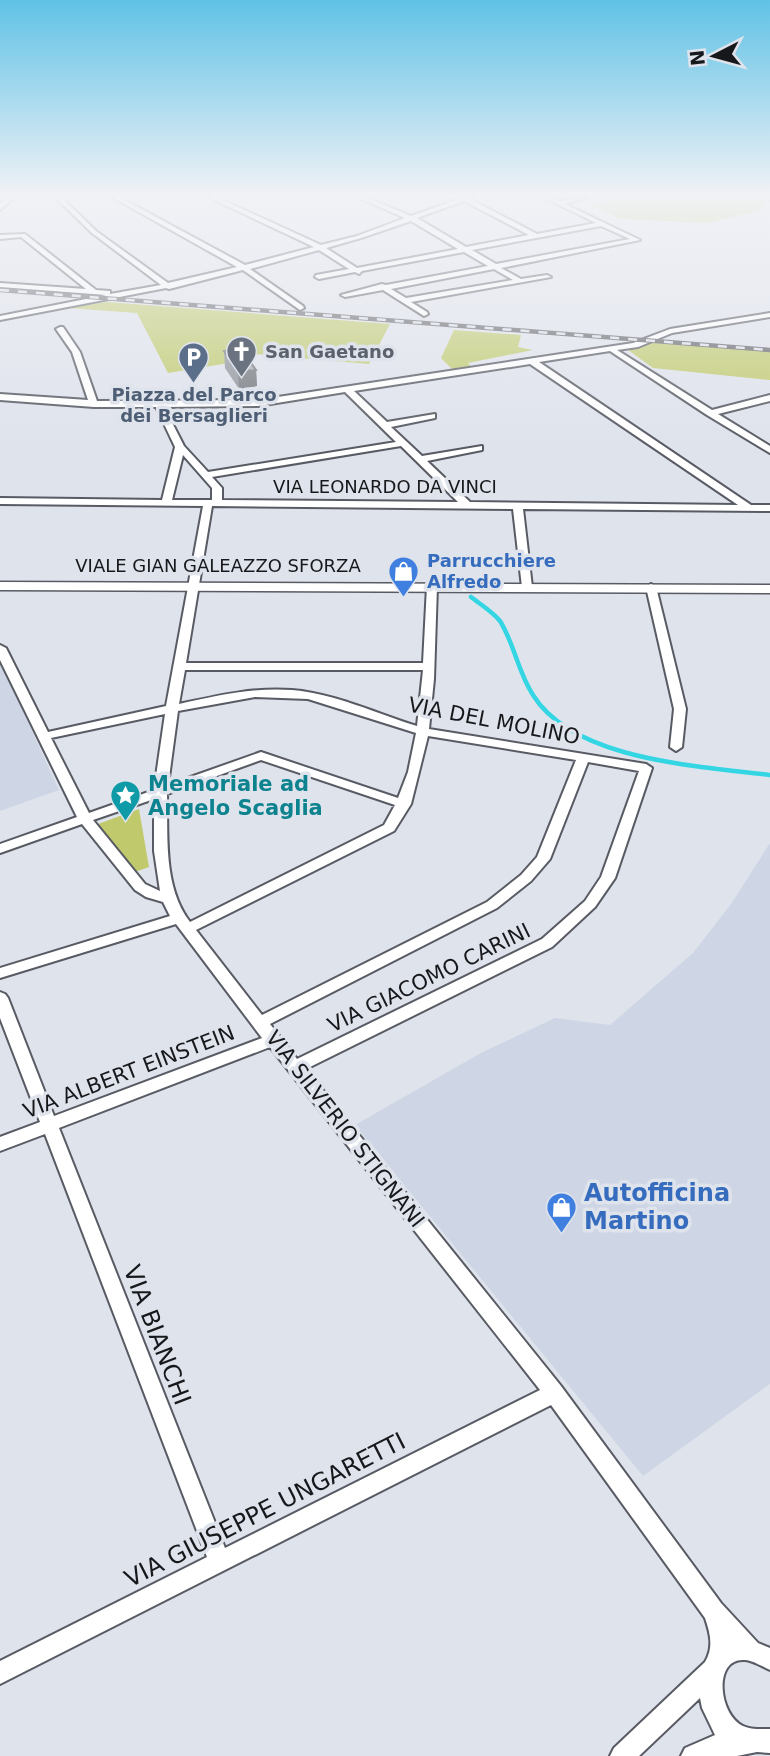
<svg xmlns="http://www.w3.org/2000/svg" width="770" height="1756" font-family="'DejaVu Sans',sans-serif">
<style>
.built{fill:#ced6e5}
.green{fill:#c0ca6d}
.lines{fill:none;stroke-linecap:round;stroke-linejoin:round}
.stream{stroke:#35d6e4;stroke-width:4.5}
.minor-casing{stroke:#585b63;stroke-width:4}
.tertiary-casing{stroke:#585b63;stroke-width:3}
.primary-casing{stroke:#585b63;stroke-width:3}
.minor{fill:#fff;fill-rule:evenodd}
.tertiary{fill:#fff;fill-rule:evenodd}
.primary{fill:#fff;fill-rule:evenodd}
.rail-casing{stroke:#616368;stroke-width:4.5}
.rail{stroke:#dfe3ec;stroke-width:2.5;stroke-dasharray:9;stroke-linecap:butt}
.wall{fill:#90959c}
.shaded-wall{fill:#76797f}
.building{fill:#a8adb5;stroke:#76797f;stroke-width:2}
.labels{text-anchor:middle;stroke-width:7;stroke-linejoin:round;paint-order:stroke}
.far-worship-label{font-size:18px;font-weight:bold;fill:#5b616d;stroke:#dfe3ec;text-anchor:start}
.far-service-label{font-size:18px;font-weight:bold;fill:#4e5e75;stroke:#dfe3ec}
.far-street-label{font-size:18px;fill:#17181b;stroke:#dfe3ec}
.far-shop-label{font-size:18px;font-weight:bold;fill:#366cbe;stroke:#dfe3ec;text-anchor:start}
.street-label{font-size:21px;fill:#17181b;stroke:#dfe3ec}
.culture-label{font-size:21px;font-weight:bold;fill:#0d838f;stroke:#dfe3ec;text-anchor:start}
.near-shop-label{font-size:24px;font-weight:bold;fill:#366cbe;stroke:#dfe3ec;text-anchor:start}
.near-street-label{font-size:24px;fill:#17181b;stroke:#dfe3ec}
</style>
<rect width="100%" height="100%" fill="#dfe3ec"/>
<!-- built -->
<path class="built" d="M0 661 59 790 0 811Z
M770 843V1384L643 1476 355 1125 481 1053 555 1018 610 1025 693 953 731 904Z"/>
<!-- green -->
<path class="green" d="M623 197H760L766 205 761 207 765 209 708 223 621 219 590 205Z
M107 302 390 324 369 364 242 353 235 362 168 373 137 313 68 308Z
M454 330 521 335 518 347 533 350 468 363 472 368 454 371 441 358Z
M653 342 770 351V380L653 368 628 350Z
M139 809 149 867 135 872 98 824Z"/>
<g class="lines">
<!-- stream -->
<path class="stream" d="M471 597C480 604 493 612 500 621 514 643 518 672 533 695 574 761 700 766 770 775"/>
<defs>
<path id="minor" d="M8 197H14L0 210V204Z
M55 197H61L96 231 168 283 237 267 112 197H119L245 265 314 247 208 197H216L321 245 357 236 405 218 357 197H365L411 216 462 198 473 197 470 199 537 234 596 223 543 197H551L560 201 588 197 565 204 640 240 501 268 521 279 547 275 551 277 411 302 427 312 428 314 424 316 383 290 345 297 341 295 382 284 386 285 488 266 464 252 362 271 359 274 355 272 319 279 315 277 316 275 349 269 319 250 250 269 303 306 304 308 300 310 243 270 169 289 166 288 0 320V316L106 295 0 287V283L86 289 21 237 0 239V235L25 234 96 290 110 291V294L161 285 92 233ZM464 201 529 235 466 247 417 218ZM411 221 458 249 357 268 326 248 361 238ZM601 226 630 239 496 264 472 250ZM494 269 513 280 406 298 391 289Z
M770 313V317L672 333 638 347 617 350 712 410 770 395V401L718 414 770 446V453L707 415 610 351 539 362 751 505H770V511L523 509 532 587 527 590 522 587 513 509 212 506 186 663H423L427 586 432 583 437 586 434 679 429 729 646 764 652 768 615 878 595 907 552 947 306 1069 561 1386 721 1603 758 1643 770 1648V1670C763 1667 752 1660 745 1660 713 1657 718 1714 743 1726 751 1730 762 1729 770 1729V1753L757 1752 737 1756H681L685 1748 715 1735 702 1708 700 1698 639 1756H610L614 1748 705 1662C714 1647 710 1633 705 1618L551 1405 0 1684V1661L207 1557 45 1134 0 1151V1137L40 1122 0 1018V992L5 994 8 998 54 1116 262 1038 176 924 0 978V968L170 916 163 902 146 897 135 890 82 824 0 853V844L77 817 0 660V645L6 648 48 732 166 706 203 506 0 504V498L162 500 175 447 156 407H94L0 400V394L88 400 72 352 56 329 60 327H63L80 352 97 401 258 400 633 343 670 329ZM530 364 738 505 470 502 427 461 482 450V446L422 456 391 427 435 418V414L387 422 354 391ZM345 392 396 442 208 472 184 446 164 407 258 406ZM401 446 458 502 222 500V488L212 477ZM183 455 212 488V500H172ZM185 670H423L417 726C378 714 333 693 292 690 254 687 216 696 179 704ZM255 697 308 699 416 733 408 772 398 798 261 752 168 785 178 711ZM165 714 154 790 89 813 51 738ZM428 736 576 760 537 857 521 875 487 902 262 1015 196 930 394 831 411 804ZM261 760 395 805 384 825 190 922C163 887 168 836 167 794ZM588 762 639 771 601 877 585 901 542 939 297 1059 270 1024 497 908 531 881 550 859ZM154 799V851L160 891 145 884 93 820ZM270 1047 540 1390 225 1548 59 1128Z
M651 584 656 587 686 709 682 747 676 751 670 747 674 709 646 587Z"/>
<path id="tertiary" d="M0 582 770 585V593L0 590Z"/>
<path id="primary" d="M764 197H770V200L766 199Z"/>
</defs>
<!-- minor casing -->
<use href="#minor" class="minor-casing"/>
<!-- tertiary casing -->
<use href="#tertiary" class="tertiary-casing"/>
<!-- primary casing -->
<use href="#primary" class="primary-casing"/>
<!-- minor -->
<use href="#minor" class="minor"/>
<!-- tertiary -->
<use href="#tertiary" class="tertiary"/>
<!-- primary -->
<use href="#primary" class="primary"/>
<defs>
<path id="rail" d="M0 290 770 350"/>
</defs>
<!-- rail casing -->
<use href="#rail" class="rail-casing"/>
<!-- rail -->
<use href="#rail" class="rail"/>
</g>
<!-- wall -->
<path class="wall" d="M224 351 256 370 257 386 239 389 225 368Z"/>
<!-- shaded-wall -->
<path class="shaded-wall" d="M256 370 257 386 239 389 238 372Z"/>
<!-- building -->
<path class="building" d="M241 349 256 370 238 372 224 351Z"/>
<!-- sky -->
<linearGradient id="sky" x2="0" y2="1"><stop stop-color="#60c2e6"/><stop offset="0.44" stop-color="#f1f2f6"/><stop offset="1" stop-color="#f1f2f6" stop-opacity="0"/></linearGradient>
<rect width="770" height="443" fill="url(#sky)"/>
<!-- icons -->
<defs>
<symbol id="church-pin" viewBox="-11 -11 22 30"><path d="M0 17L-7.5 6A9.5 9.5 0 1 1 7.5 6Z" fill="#6b7280" stroke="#dfe3ec"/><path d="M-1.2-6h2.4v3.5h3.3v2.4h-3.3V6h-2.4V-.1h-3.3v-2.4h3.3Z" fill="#fff"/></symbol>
<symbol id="parking-pin" viewBox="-11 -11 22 30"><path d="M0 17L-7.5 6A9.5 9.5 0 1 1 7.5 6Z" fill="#5c6f8a" stroke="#dfe3ec"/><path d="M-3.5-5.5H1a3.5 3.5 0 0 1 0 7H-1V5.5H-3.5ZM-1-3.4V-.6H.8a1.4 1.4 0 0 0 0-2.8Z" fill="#fff"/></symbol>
<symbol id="shop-pin" viewBox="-11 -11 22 30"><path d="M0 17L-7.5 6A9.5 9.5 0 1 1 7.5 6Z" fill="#3f7fe0" stroke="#dfe3ec"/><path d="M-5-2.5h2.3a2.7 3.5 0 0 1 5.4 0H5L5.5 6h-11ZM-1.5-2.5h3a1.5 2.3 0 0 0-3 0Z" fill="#fff"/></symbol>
<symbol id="sight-pin" viewBox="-11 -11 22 30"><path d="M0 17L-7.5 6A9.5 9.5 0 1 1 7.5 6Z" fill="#0f9aa8" stroke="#dfe3ec"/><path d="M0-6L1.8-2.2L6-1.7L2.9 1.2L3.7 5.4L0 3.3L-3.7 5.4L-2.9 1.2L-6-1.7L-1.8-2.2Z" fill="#fff"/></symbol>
</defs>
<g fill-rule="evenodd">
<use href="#church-pin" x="224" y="334" width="35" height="47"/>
<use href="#parking-pin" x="176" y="340" width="35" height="47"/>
<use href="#shop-pin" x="386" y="554" width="35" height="47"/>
<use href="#sight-pin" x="108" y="778" width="35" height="47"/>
<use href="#shop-pin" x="544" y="1190" width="35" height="47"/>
</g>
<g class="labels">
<!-- far-worship labels -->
<g class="far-worship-label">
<text x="265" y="358">San Gaetano</text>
</g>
<!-- far-service labels -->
<g class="far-service-label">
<text x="194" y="401">Piazza del Parco<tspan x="194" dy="21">dei Bersaglieri</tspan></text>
</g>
<!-- far-street labels -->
<g class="far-street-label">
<text x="385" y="493">VIA LEONARDO DA VINCI</text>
<text x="218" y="572">VIALE GIAN GALEAZZO SFORZA</text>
</g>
<!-- far-shop labels -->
<g class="far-shop-label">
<text x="427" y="567">Parrucchiere<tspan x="427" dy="21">Alfredo</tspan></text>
</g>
<!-- street labels -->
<g class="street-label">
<text transform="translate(494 721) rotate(11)" y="7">VIA DEL MOLINO</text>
<text transform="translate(429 978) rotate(-26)" y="7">VIA GIACOMO CARINI</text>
<text transform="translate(129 1072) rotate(-21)" y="7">VIA ALBERT EINSTEIN</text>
<text transform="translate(345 1129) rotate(52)" y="7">VIA SILVERIO STIGNANI</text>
</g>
<!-- culture labels -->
<g class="culture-label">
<text x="148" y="791">Memoriale ad<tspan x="148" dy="24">Angelo Scaglia</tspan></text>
</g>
<!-- near-shop labels -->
<g class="near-shop-label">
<text x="584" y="1201">Autofficina<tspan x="584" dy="28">Martino</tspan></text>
</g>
<!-- near-street labels -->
<g class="near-street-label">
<text transform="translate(157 1335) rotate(69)" y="8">VIA BIANCHI</text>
<text transform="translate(265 1510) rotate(-27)" y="8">VIA GIUSEPPE UNGARETTI</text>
</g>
</g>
<!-- north arrow -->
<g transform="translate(714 56) rotate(264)" stroke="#dfe3ec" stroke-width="5" paint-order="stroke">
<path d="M0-5L12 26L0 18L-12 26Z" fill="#17181b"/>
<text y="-10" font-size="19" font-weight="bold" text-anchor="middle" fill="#17181b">N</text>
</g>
</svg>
